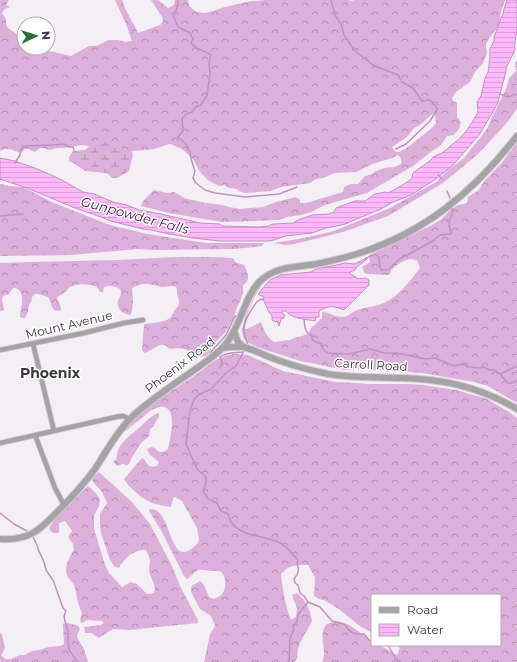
<svg xmlns="http://www.w3.org/2000/svg" width="517" height="662" font-family="Montserrat,sans-serif">
<style>
.forest{fill:url(#forest-crowns);fill-rule:evenodd}
.wetland{fill:url(#wetland-marsh)}
.water{fill:url(#water-rules);stroke:#c291c1}
.lines{fill:none;stroke-linecap:round;stroke-linejoin:round}
.stream{stroke:#c291c1;stroke-width:1.5}
.minor-casing{stroke:#cfcacf;stroke-width:6}
.tertiary-casing{stroke:#cfcacf;stroke-width:8}
.minor{stroke:#a5a3a5;stroke-width:4.5}
.tertiary{stroke:#a5a3a5;stroke-width:6}
.labels{text-anchor:middle;stroke-width:3;stroke-linejoin:round;paint-order:stroke}
.street-label{font-size:12px;fill:#393739;stroke:#fffeff}
.water-label{font-size:13px;font-style:italic;fill:#490d4a;stroke:#fffeff}
.quarter-label{font-size:14px;font-weight:bold;fill:#393739;stroke:#fffeff}
</style>
<defs>
<pattern id="forest-crowns" width="20" height="18" patternUnits="userSpaceOnUse"><rect width="20" height="18" fill="#ddafdb"/><path d="M2 6a3 3 0 1 1 6 0M12 15a3 3 0 1 1 6 0" fill="none" stroke="#b48fb3"/></pattern>
<pattern id="wetland-marsh" width="20" height="14" patternUnits="userSpaceOnUse"><rect width="20" height="14" fill="#ddafdb"/><path d="M1 5h8M5 5V1M11 12h8M15 12V8" fill="none" stroke="#b48fb3"/></pattern>
<pattern id="water-rules" width="6" height="5" patternUnits="userSpaceOnUse"><rect width="6" height="5" fill="#fdb8fb"/><path d="M0 2.5h6" fill="none" stroke="#da9fd8"/></pattern>
</defs>
<rect width="100%" height="100%" fill="#f4eff4"/>
<!-- forest -->
<path class="forest" d="M0 0H9L6 5 10 7C7 8 3 9 2 13L6 19V23L7 27 19 36 24 37V48H44L50 51 71 56 89 46H96L109 40H118L126 42 132 41 126 24 115 0H122C126 12 133 22 138 33L160 25 163 22 162 17 151 0H158L168 8 174 5 175 0H188L189 5C200 21 216 8 230 6 237 4 245 2 252 1 256 1 260 1 265 0H348L351 1 355 0H505L501 11 499 25 488 40 486 44V48L487 53 483 63 475 72 470 82 456 92 452 98 453 101 457 103V117L461 122 459 129 454 135 447 136 441 145 432 151 413 166 367 193 325 205 311 212 301 215 287 217 279 220 255 221 222 222 169 213 141 206 144 200 154 190 167 193 174 192 184 198 205 203 222 205 229 207 240 209 263 207 276 202 296 197 300 200V203H307L319 199 340 193 343 192 344 187 351 184H358L365 176 372 174 374 172 384 168 394 167 401 164C402 160 401 158 398 155L392 158 372 164 357 172 335 173 323 178 316 179 310 183 281 187 271 191 245 193 238 191 237 189 229 188 224 185 219 186 209 181 200 172 193 159 190 156 182 149 170 144 154 149 133 151 115 148 92 147 82 145 71 147 57 148 50 150 43 148H40L35 152 28 149H25L22 152 20 153C13 150 8 147 0 151ZM432 114H435L436 123 432 128 408 147 399 152H396L392 147 407 137 414 128 420 125Z
M517 61V109L505 125 478 154 443 183 388 216 343 232 295 244 285 245 274 243 304 238 334 231 390 208 436 182 448 170 464 158 487 129 492 117 506 89 509 78 516 71 515 62Z
M517 142V403L488 386 474 382 422 373 366 369 345 370 300 361 257 347 247 342 243 337 242 330 245 317 254 297 259 287 272 277C269 280 265 282 262 285 255 294 244 318 245 329H247L261 322C264 331 267 337 274 342L290 340 294 338 302 336 308 334 311 328 322 318V312C330 312 333 317 343 317 348 317 352 312 357 310 365 307 375 307 384 303 400 295 409 282 420 268L417 260C416 260 411 259 410 259 404 260 391 267 390 274L388 275 368 274 365 273 362 267 370 262 369 255 430 226 442 219 449 211 458 205 467 203 468 197 479 190 484 181 501 164Z
M0 184 6 185 9 186 23 187 54 203 87 216 110 225 147 234 206 243H264L262 246 234 249 152 250 138 249 71 255 0 256Z
M175 257H214L232 258 234 259 235 262 244 265C247 272 252 280 243 285V292L240 302 237 307 234 317 225 333 212 345 210 352 206 356 199 357 196 359 193 358C193 358 190 352 190 352 185 347 176 348 170 349 168 348 167 346 164 345 160 343 150 351 145 353L143 352 142 349 144 325 145 324C153 323 163 323 170 318 172 316 173 313 175 310 181 303 179 302 177 293 177 291 177 289 176 287L172 286 162 287 149 284H142L134 287 132 289C133 296 134 310 130 315 124 314 116 309 118 301 119 298 121 295 121 292L120 289C115 286 109 285 104 287L103 292H100L97 287C88 284 79 283 70 287 66 290 69 289 65 292 62 295 60 294 57 298 58 302 61 305 61 310 51 314 52 303 48 297L38 294H35L32 297 31 302 29 305 28 312 25 318H23L20 317C20 307 27 294 16 288H13L9 294 3 296 2 299 4 310 0 311V263L30 262 118 260Z
M234 354 248 355 283 371 335 382 356 383 367 384H408L423 385 456 390 487 399 509 412 517 418V662H322C327 653 321 642 323 632 323 629 325 626 327 624 331 623 336 621 340 622 351 623 363 636 372 642V645C385 645 386 650 397 655L400 648 395 645H500V595H372V633L357 624 339 609 324 600 319 599 314 596 315 577 308 565C304 564 289 566 286 569 284 571 283 573 281 574 282 587 286 608 291 620L296 617 297 608 292 595 297 593C306 601 310 609 312 621L300 643 298 649 297 659 294 662H204L210 634 214 628 215 625 211 616 200 609 191 592V588L193 585 200 581 204 585 209 597 214 599C217 597 220 597 222 594 226 590 227 578 222 573 219 570 215 571 211 571 197 570 200 567 189 578L187 579 184 576 162 532 149 511 150 509C174 507 167 576 198 543L199 539 197 528 182 501 175 497 173 498 171 507C169 507 155 504 152 503 144 500 128 487 124 479L141 459 143 458C148 464 147 468 157 466L159 462 150 455 147 449 152 447 156 449C159 454 164 452 168 449 170 440 179 404 160 407 151 408 144 417 137 422 132 426 127 429 122 434V433C141 408 169 393 194 376 208 366 216 356 234 354Z
M159 413V417L156 421 154 426 150 429 149 436 141 443 131 459 129 464 127 465 122 464 119 466 116 465 113 461 116 460C117 456 117 451 119 448 124 439 132 434 139 428 145 423 151 415 159 413Z
M99 472 132 502 150 524 172 566 180 586 198 620V623L129 630 113 629 99 638 91 633H85L84 627 101 625 104 623 102 621 87 620 82 623 80 621 82 613C77 604 77 594 74 585 72 582 70 580 68 577 63 567 69 558 74 550L73 544 68 537 72 531 65 521 59 523V533H53L49 529C53 517 78 496 88 486L97 494 100 500 99 506 94 516V529L105 565 109 573 122 587 131 582 137 584 147 594 154 593C157 584 149 577 149 569 149 566 150 564 150 562 150 558 148 554 146 550 134 549 124 558 119 568L114 566 110 560 101 533 100 523V514L107 503 102 492 93 482 92 478Z
M66 623 76 625 79 627 80 629 77 635 78 639 84 649 88 662H1L0 659V632L2 635 5 648 1 655 5 659H11L20 655H25L32 651 38 650 49 647 60 646 64 644 63 624Z"/>
<!-- wetland -->
<path class="wetland" d="M105 142 118 148 131 150 133 155 129 171 117 178H112L107 173 85 171 75 164 69 161V157L73 151 85 150 92 144 97 143Z"/>
<!-- water -->
<path class="water" d="M507 0H517V27L514 52 506 68V71L498 102 494 110 479 135 453 165 436 179 411 195 393 202 381 209 345 224 332 227 326 228 312 233 286 236 270 241H220L193 238 169 234 151 230 143 229 111 221 101 217 75 208 27 188 0 179V158L15 161 40 170 62 180 83 192 94 194 113 202 127 205 139 210 161 214 200 223 220 224 222 226 260 227 268 226 273 224 293 223 298 220 312 215 329 214 334 212 336 208 355 201H365L375 194 385 192 388 193 401 186 410 180 412 178 413 173 431 160 433 157 442 153 459 139 467 130 473 121 477 114 478 110 477 102 481 96 485 78 488 72 490 58V49L494 41V37L501 18 503 14 504 9Z
M367 258V259L357 267 355 270 350 272V274L356 277 358 279 366 278 369 280V285L344 310C334 306 329 305 319 311V317H316L315 321C305 319 292 319 286 311H282V313L285 315 284 316V318L281 319 279 326 277 321 275 322 272 320V316C267 311 267 305 263 300L264 297 258 294 270 280 280 275 311 272 316 269 346 263 354 264Z"/>
<g class="lines">
<!-- stream -->
<path class="stream" d="M178 0V4L174 17 178 27 190 33 193 39 191 43C196 50 204 50 211 55L209 63 210 73 207 95 201 105 196 107 192 112 186 114 182 119 183 131 178 137 186 144 190 152 191 159 195 171 193 178 196 183 205 190 215 193 245 197 279 194 297 187
M331 0 335 15 341 24 344 35 356 52 373 65 398 75 402 82 413 88 422 101 430 100 436 106 437 110 430 121 406 144 396 149
M500 94 508 97 517 94
M15 163 20 155 21 149 23 146C37 145 50 146 64 144L69 147H73L74 150
M438 175 442 179
M447 191 450 198
M0 216 23 214
M365 259C384 248 377 261 381 270H386L389 269 398 260 433 241 440 235 450 234 451 233C451 230 449 227 449 223 449 217 454 215 452 207
M304 319C305 327 304 332 312 336V340L321 344 323 349 327 353 349 354 370 349 384 353H396L426 359 435 358 454 366 463 364 468 367 479 368 484 367 489 370H495L500 374 508 383H511L517 381
M248 345C247 341 243 334 244 329 244 321 253 305 259 300L264 299
M244 351 236 366 226 373 211 389 198 395 194 400 190 411 186 444 197 469 206 477V482L203 491 208 499 217 503 221 511 228 514C229 516 230 520 231 522 242 538 267 535 282 544 288 548 293 555 298 560L297 564C300 570 298 574 294 579L295 583 298 585 300 593 304 596 308 602 320 607 332 621 344 624C350 632 353 635 364 634L369 640 372 641
M210 353 226 335 235 316H238
M220 368 222 361 220 357C226 352 235 353 243 352
M500 374 517 366
M0 513 14 524 27 531
M33 537 37 545 38 549 44 562 46 570 52 579
M53 580 63 608 66 611 64 616 65 621 68 631V643L69 650 78 662
M388 645 396 659 401 662
M288 662 289 661 290 638 293 632 294 625 297 621 298 615 308 602"/>
<defs>
<path id="minor" d="M33 344 54 431
M0 350 84 333 124 323 143 320
M35 435 55 488 64 505
M0 443 116 417 123 416 130 419"/>
<path id="tertiary" d="M234 331 238 342 244 347
M222 348C229 347 237 346 244 347 252 349 264 355 272 358 290 365 309 370 328 374 352 378 376 377 401 378 443 379 480 387 517 409
M0 539C29 541 40 530 59 510 72 497 84 484 95 469 107 450 118 430 135 414 152 399 171 386 190 373 202 364 216 356 225 345 241 326 243 300 259 282 275 266 297 267 317 264 330 261 344 258 357 254 426 232 473 192 517 136"/>
</defs>
<!-- minor casing -->
<use href="#minor" class="minor-casing"/>
<!-- tertiary casing -->
<use href="#tertiary" class="tertiary-casing"/>
<!-- minor -->
<use href="#minor" class="minor"/>
<!-- tertiary -->
<use href="#tertiary" class="tertiary"/>
</g>
<g class="labels">
<!-- street labels -->
<g class="street-label">
<text transform="translate(69 325) rotate(-13)" y="4">Mount Avenue</text>
<text transform="translate(180 365) rotate(-37)" y="4">Phoenix Road</text>
<text transform="translate(371 365) rotate(3)" y="4">Carroll Road</text>
</g>
<!-- water labels -->
<g class="water-label">
<text transform="translate(135 215) rotate(15)" y="5">Gunpowder Falls</text>
</g>
<!-- quarter labels -->
<g class="quarter-label">
<text x="50" y="378">Phoenix</text>
</g>
</g>
<!-- legend -->
<rect x="371" y="594" width="130" height="52" fill="#fffeff" stroke="#b0aeb0"/>
<rect x="379" y="607" width="20" height="6" fill="#a5a3a5" stroke="#b0aeb0"/>
<text x="407" y="614" font-size="12" fill="#393739">Road</text>
<rect x="379" y="624" width="20" height="12" fill="url(#water-rules)" stroke="#b0aeb0"/>
<text x="407" y="634" font-size="12" fill="#393739">Water</text>
<!-- north arrow -->
<g transform="translate(36 36) rotate(86)"><circle r="19" fill="#fffeff" stroke="#b0aeb0"/>
<path d="M0-3L7 15L0 10L-7 15Z" fill="#2a6c37"/>
<text y="-6" font-size="11" font-weight="bold" text-anchor="middle" fill="#393739">N</text>
</g>
</svg>
